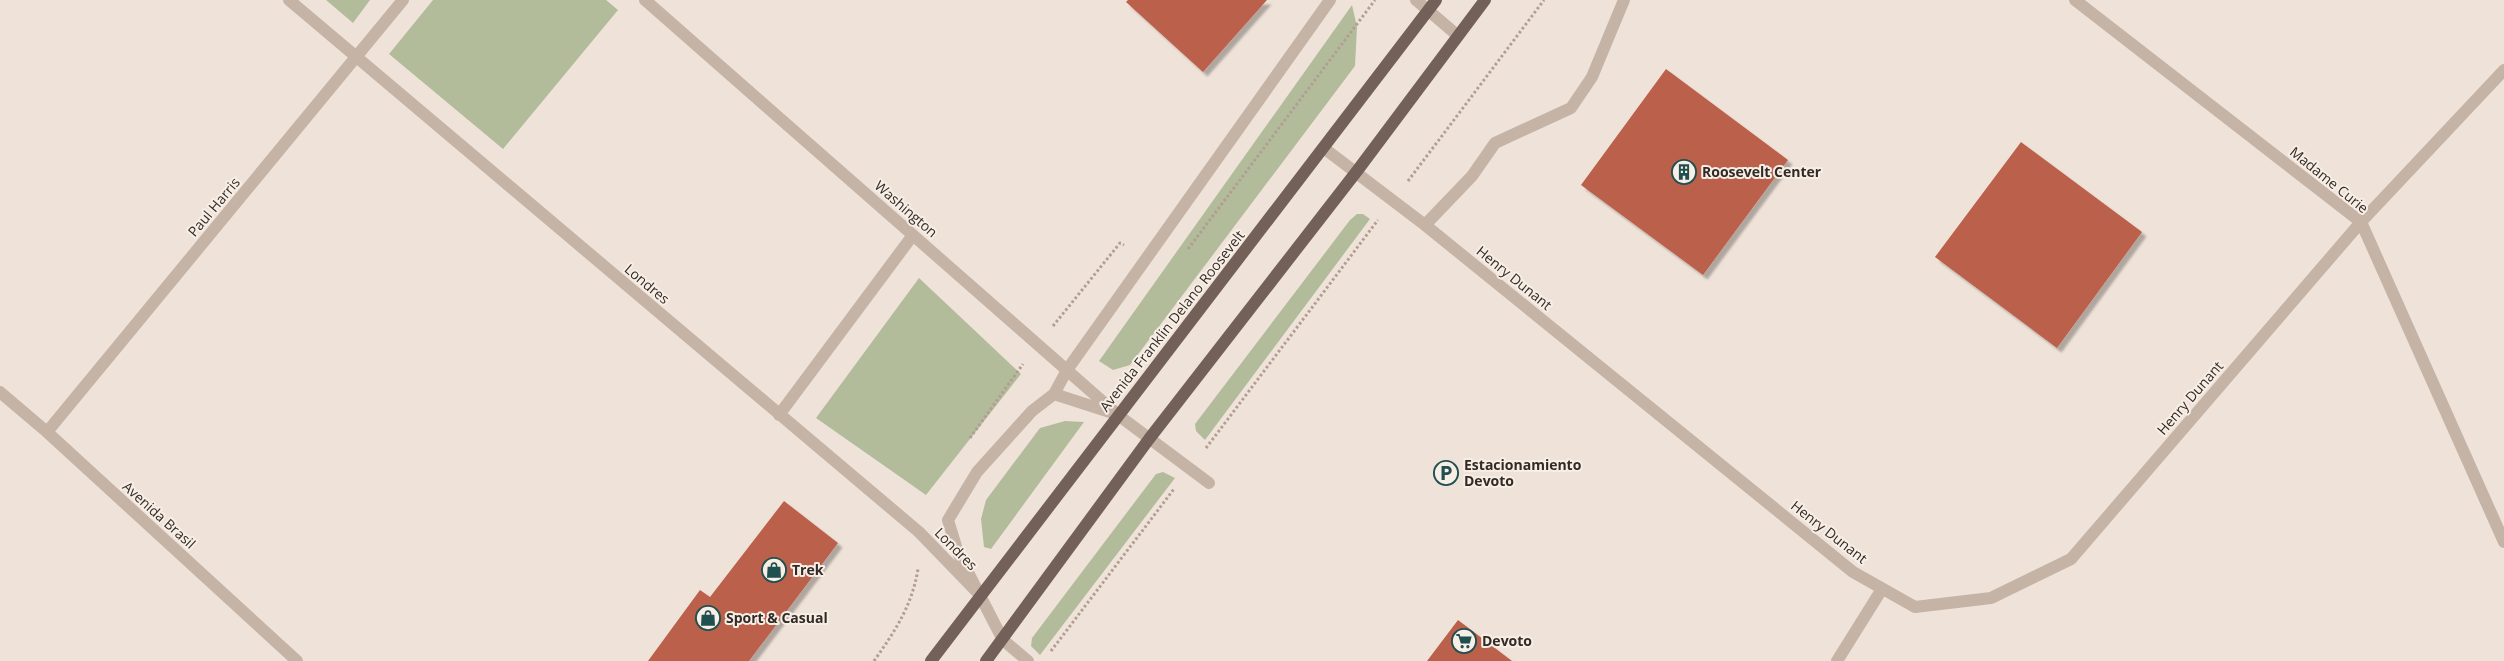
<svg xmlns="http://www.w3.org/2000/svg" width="2504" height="661" font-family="'Open Sans',sans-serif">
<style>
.green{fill:#b2bc9b}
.building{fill:#bb604b;filter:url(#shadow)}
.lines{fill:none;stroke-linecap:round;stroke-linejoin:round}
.path{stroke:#b19d91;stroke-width:3;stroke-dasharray:2.5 2.5;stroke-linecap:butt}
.minor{stroke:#c5b3a6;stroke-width:12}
.major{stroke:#736059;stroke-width:12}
.labels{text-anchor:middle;stroke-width:4;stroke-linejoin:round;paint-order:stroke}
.poi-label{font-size:14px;font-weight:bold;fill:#322a26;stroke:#f7eee5;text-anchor:start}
.street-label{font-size:14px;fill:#322a26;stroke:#f7eee5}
</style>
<defs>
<filter id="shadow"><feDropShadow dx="4.5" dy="4.5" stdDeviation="1" flood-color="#0004"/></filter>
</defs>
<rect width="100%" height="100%" fill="#efe3d9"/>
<!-- green -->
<path class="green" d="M326 0H370L353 23Z
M433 0H606L618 10 503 149 389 54Z
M1352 5 1357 27 1355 66 1130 365 1113 370 1099 361Z
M1357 214H1363L1370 219 1205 440 1196 431 1195 424 1350 220Z
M919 278 1021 374 926 495 816 418Z
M1065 421 1084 422 991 549 984 547 981 519 986 500 1040 428Z
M1163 472 1175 478 1040 655 1031 646 1032 638 1156 474Z"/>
<!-- building -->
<path class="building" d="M1128 0H1267L1203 72 1126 2Z
M1666 69 1788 160 1703 275 1581 185Z
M2021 142 2142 232 2057 348 1935 257Z
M784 501 838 543 749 661H648L700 590 710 597Z
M1458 620 1512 661H1427Z"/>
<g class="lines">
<!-- path -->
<path class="path" d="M1408 181 1544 0
M1188 249 1375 0
M1053 326 1120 243 1124 245
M970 438 1023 364
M1206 448 1378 220
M1051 651 1174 489
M874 661C895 631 912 606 918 569"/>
<!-- minor -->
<path class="minor" d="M289 0 919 532 981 596
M645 0 1118 415 1209 483
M1416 0 1457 35
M2075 0 2361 222 2504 542
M1325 149 1425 225 1853 572 1915 607 1991 598 2071 559 2361 222 2504 70
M1425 225 1472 176 1495 143 1571 108 1592 77 1624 0
M0 392 47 432 297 661
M1054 394 1067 370 1330 0
M779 415 913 235
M47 432 403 0
M1028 661 1003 640 958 553 948 520 977 472 1032 411 1054 394 1113 413
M1837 661 1882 589"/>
<!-- major -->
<path class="major" d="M931 661 1436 0
M986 661 1149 439 1357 171 1485 0"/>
</g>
<!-- icons -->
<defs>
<symbol id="building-ring" viewBox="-11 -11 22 22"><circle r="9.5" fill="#f7eee5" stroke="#204f50" stroke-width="1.5"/><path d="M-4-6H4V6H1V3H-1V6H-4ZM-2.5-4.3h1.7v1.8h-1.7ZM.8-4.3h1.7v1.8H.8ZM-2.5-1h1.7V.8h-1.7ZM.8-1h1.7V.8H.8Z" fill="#204f50"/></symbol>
<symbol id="parking-ring" viewBox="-11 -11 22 22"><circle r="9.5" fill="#f7eee5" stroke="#204f50" stroke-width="1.5"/><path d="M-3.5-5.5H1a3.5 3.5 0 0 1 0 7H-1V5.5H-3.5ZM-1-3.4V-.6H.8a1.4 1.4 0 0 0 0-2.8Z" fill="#204f50"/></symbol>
<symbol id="shop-ring" viewBox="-11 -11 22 22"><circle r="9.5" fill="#f7eee5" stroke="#204f50" stroke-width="1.5"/><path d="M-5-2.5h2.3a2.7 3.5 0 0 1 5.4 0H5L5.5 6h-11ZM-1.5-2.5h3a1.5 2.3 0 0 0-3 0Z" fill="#204f50"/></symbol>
<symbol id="supermarket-ring" viewBox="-11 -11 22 22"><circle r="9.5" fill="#f7eee5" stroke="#204f50" stroke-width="1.5"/><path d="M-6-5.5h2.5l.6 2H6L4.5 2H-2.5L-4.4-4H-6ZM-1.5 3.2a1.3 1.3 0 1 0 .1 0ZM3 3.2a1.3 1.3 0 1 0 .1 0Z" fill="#204f50"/></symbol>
</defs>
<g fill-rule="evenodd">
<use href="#building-ring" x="1670" y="158" width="28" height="28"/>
<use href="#parking-ring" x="1432" y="459" width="28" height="28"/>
<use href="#shop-ring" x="760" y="556" width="28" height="28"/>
<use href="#shop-ring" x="694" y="604" width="28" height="28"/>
<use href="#supermarket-ring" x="1450" y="627" width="28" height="28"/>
</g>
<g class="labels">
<!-- poi labels -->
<g class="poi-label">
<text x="1702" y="177">Roosevelt Center</text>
<text x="1464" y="470">Estacionamiento<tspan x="1464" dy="16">Devoto</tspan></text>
<text x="792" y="575">Trek</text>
<text x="726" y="623">Sport &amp; Casual</text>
<text x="1482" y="646">Devoto</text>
</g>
<!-- street labels -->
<g class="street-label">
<text transform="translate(2329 180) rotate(39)" y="5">Madame Curie</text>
<text transform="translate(214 207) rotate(-50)" y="5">Paul Harris</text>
<text transform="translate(906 209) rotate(41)" y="5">Washington</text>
<text transform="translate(1514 278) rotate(39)" y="5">Henry Dunant</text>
<text transform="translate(647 284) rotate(40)" y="5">Londres</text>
<text transform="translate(1172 321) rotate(-52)" y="5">Avenida Franklin Delano Roosevelt</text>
<text transform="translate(2190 398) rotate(-49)" y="5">Henry Dunant</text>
<text transform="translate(159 515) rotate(42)" y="5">Avenida Brasil</text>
<text transform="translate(1829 532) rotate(38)" y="5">Henry Dunant</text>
<text transform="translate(956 549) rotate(45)" y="5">Londres</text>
</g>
</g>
</svg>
